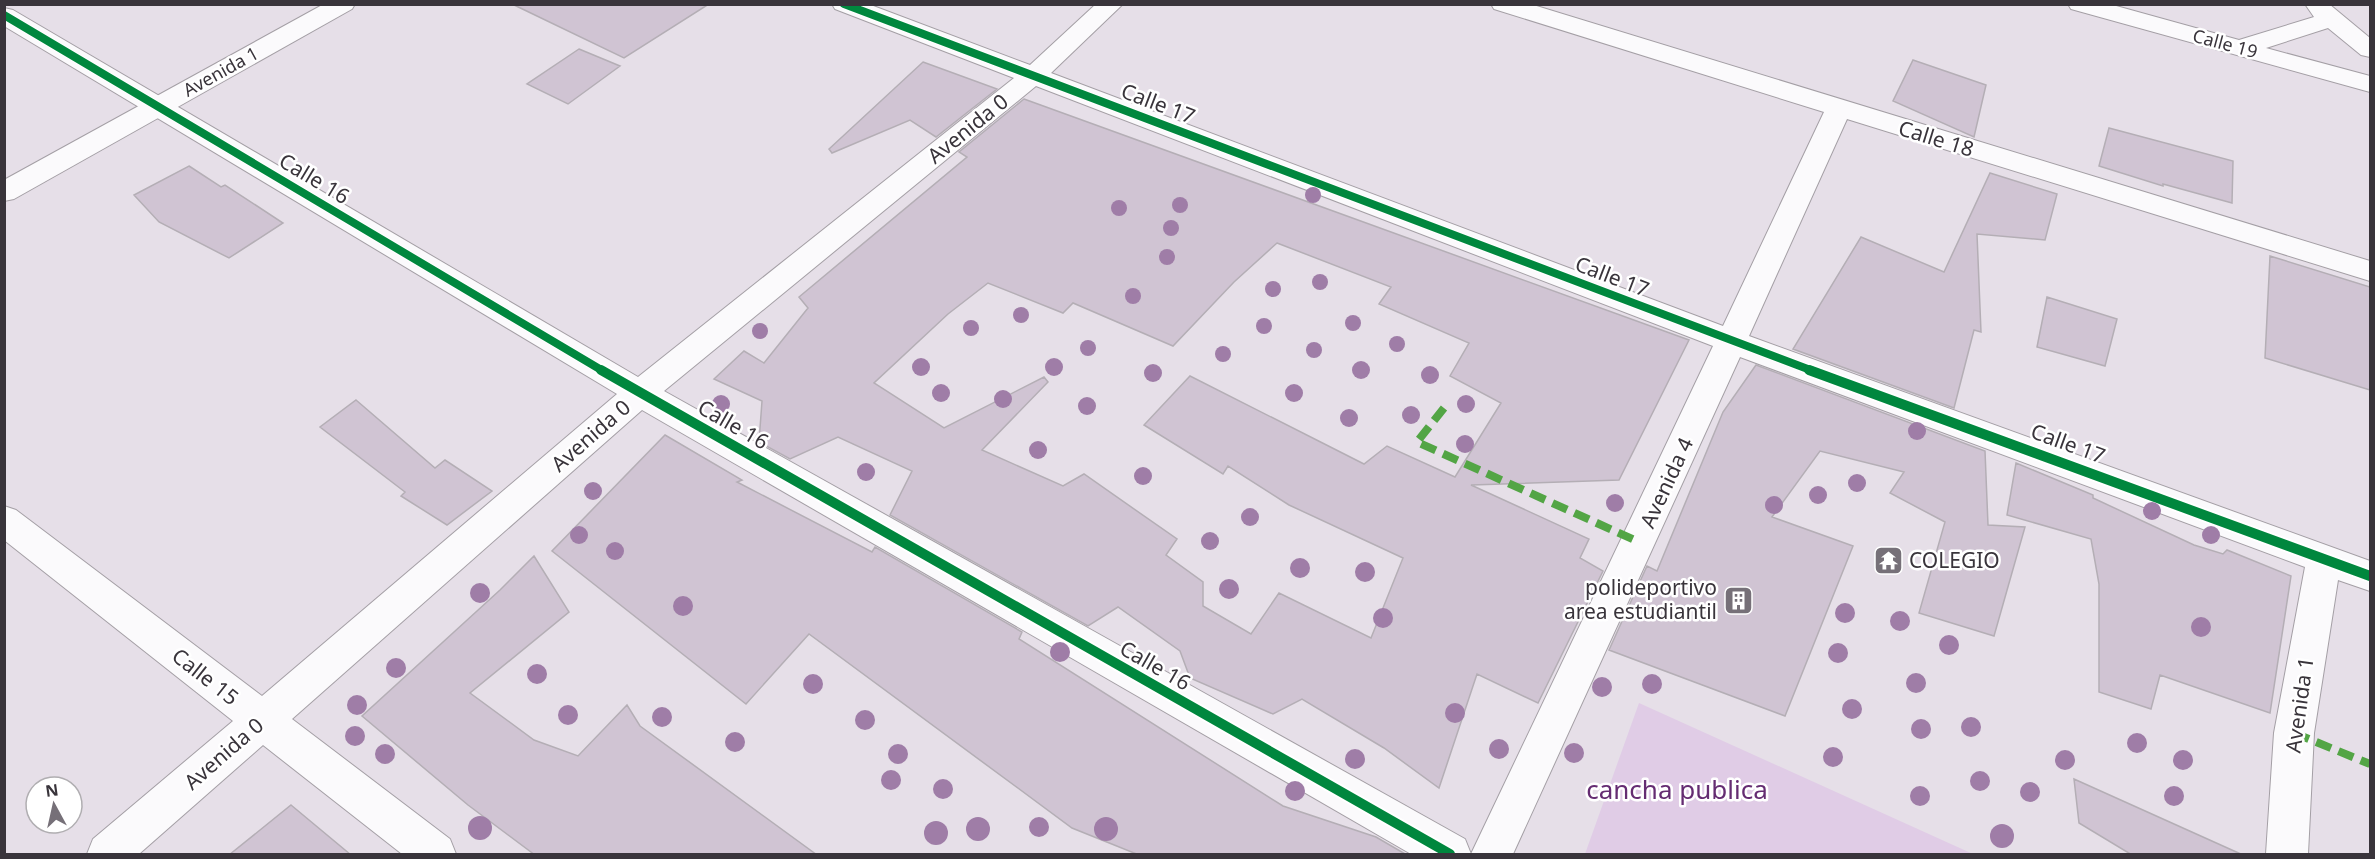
<svg xmlns="http://www.w3.org/2000/svg" width="2375" height="859" font-family="'Noto Sans',sans-serif">
<style>
.green{fill:#e0cce6}
.building{fill:#d0c4d3;stroke:#b4aeb5;stroke-width:1.5;fill-rule:evenodd}
.lines{fill:none;stroke-linecap:round;stroke-linejoin:round}
.minor-casing{stroke:#a49fa5;stroke-width:2}
.tertiary-casing{stroke:#a49fa5;stroke-width:2}
.minor{fill:#fbfafc;fill-rule:evenodd}
.tertiary{fill:#fbfafc;fill-rule:evenodd}
.quiet{stroke:#53a545;stroke-width:8;stroke-dasharray:16 8;stroke-linecap:butt}
.cycleway-far1-casing{stroke:#fff;stroke-width:10}
.cycleway-casing{stroke:#fff;stroke-width:14}
.cycleway-far1{stroke:#00873e;stroke-width:8}
.cycleway{stroke:#00873e;stroke-width:10}
.tree{fill:#9f7da7}
.labels{text-anchor:middle;stroke-width:5;stroke-linejoin:round;paint-order:stroke}
.far-street-label{font-size:18px;fill:#39343b;stroke:#fff}
.street-label{font-size:21px;fill:#39343b;stroke:#fff}
.poi-label{font-size:21px;fill:#39343b;stroke:#fff;text-anchor:start}
.near-park-label{font-size:26px;fill:#652c72;stroke:#fff}
</style>
<rect width="100%" height="100%" fill="#e6dfe8"/>
<!-- green -->
<path class="green" d="M1639 703 1973 854H1585Z"/>
<!-- building -->
<path class="building" d="M512 4H709L624 58Z
M579 49 620 66 568 104 527 84Z
M1913 60 1986 85 1974 137 1893 101Z
M923 62 997 89 936 137 910 120 832 153 829 149Z
M1024 99 1689 340 1619 480 1471 485 1589 539 1580 558 1603 571 1538 703 1477 674 1439 788 1384 748 1302 699 1273 714 1190 678 1180 651 1118 607 1088 626 890 515 912 471 838 437 790 459 759 442 762 401 714 379 744 351 764 363 808 308 799 297 967 157 959 152ZM1277 243 1391 287 1379 304 1469 343 1450 376 1501 403 1455 477 1387 446 1364 464 1190 376 1144 425 1223 474 1228 466 1289 505 1403 558 1371 638 1279 593 1251 634 1203 606V582L1166 555 1177 539 1084 474 1063 486 982 450 1048 382 1044 377 944 428 874 383 948 314 988 283 1063 313 1073 303 1173 346 1234 282Z
M2109 128 2233 161 2232 203 2163 184V186L2099 166Z
M189 166 221 187 225 185 283 223 229 258 159 222 134 195Z
M1990 173 2057 194 2045 240 1977 234 1981 332 1974 330 1954 408 1793 349 1861 237 1944 272Z
M2270 256 2370 287V390L2265 358Z
M2047 297 2117 319 2105 366 2037 347Z
M1756 365 1985 451 1988 525 2025 527 1994 636 1919 613 1945 522 1890 493 1904 472 1820 451 1772 517 1853 546 1785 716 1609 650 1647 566 1657 571 1723 412Z
M356 400 435 468 445 460 492 491 447 525 401 496 405 492 320 427Z
M665 435 742 480 737 482 872 552 875 547 1022 632 1019 639 1283 806 1376 837 1407 855H1139L1072 828 809 634 746 704 552 551Z
M2016 463 2093 495V498L2194 545 2223 554 2227 550 2291 576 2270 713 2160 675 2151 709 2099 692V584L2091 539 2007 515Z
M534 556 569 612 470 693 534 740 578 756 627 705 640 726 817 855H535L468 805 362 716 500 590Z
M2074 779 2243 855H2132L2079 823Z
M291 805 351 855H229Z"/>
<g class="lines">
<defs>
<path id="minor" d="M832 4H868L1030 65 1096 4H1123L1051 73 1723 326 1824 112 1494 9 1491 4H1530L2370 261V281L1847 119 1749 336 2370 561V591L2338 580 2314 733 2308 854H2266L2274 733 2305 567 1740 357 1513 854H1471L1713 346 1036 86 664 391 1465 839 1471 854H1411L642 410 292 719 450 839 456 854H402L263 745 139 854H87L93 839 233 721 4 540V506L16 510 262 696 617 394 4 26V8L13 10 638 377 1014 78 835 9Z
M2068 4H2109L2239 40 2314 17 2305 4H2329L2370 38V57L2361 55 2328 28 2266 48 2370 76V92L2071 9Z"/>
<path id="tertiary" d="M324 4H355L352 9 14 199 4 201V180Z"/>
</defs>
<!-- minor casing -->
<use href="#minor" class="minor-casing"/>
<!-- tertiary casing -->
<use href="#tertiary" class="tertiary-casing"/>
<!-- minor -->
<use href="#minor" class="minor"/>
<!-- tertiary -->
<use href="#tertiary" class="tertiary"/>
<!-- quiet -->
<path class="quiet" d="M1444 408 1417 442 1639 542
M2294 733 2370 764"/>
<defs>
<path id="cycleway-far1" d="M844 4 1813 371
M4 15 603 371"/>
<path id="cycleway" d="M601 370 1450 854
M1809 370 2370 576"/>
</defs>
<!-- cycleway-far1 casing -->
<use href="#cycleway-far1" class="cycleway-far1-casing"/>
<!-- cycleway casing -->
<use href="#cycleway" class="cycleway-casing"/>
<!-- cycleway-far1 -->
<use href="#cycleway-far1" class="cycleway-far1"/>
<!-- cycleway -->
<use href="#cycleway" class="cycleway"/>
</g>
<!-- trees -->
<g class="tree">
<circle cx="1313" cy="195" r="8"/>
<circle cx="1180" cy="205" r="8"/>
<circle cx="1119" cy="208" r="8"/>
<circle cx="1171" cy="228" r="8"/>
<circle cx="1167" cy="257" r="8"/>
<circle cx="1320" cy="282" r="8"/>
<circle cx="1273" cy="289" r="8"/>
<circle cx="1133" cy="296" r="8"/>
<circle cx="1021" cy="315" r="8"/>
<circle cx="1353" cy="323" r="8"/>
<circle cx="1264" cy="326" r="8"/>
<circle cx="971" cy="328" r="8"/>
<circle cx="760" cy="331" r="8"/>
<circle cx="1397" cy="344" r="8"/>
<circle cx="1088" cy="348" r="8"/>
<circle cx="1314" cy="350" r="8"/>
<circle cx="1223" cy="354" r="8"/>
<circle cx="921" cy="367" r="9"/>
<circle cx="1054" cy="367" r="9"/>
<circle cx="1361" cy="370" r="9"/>
<circle cx="1153" cy="373" r="9"/>
<circle cx="1430" cy="375" r="9"/>
<circle cx="941" cy="393" r="9"/>
<circle cx="1294" cy="393" r="9"/>
<circle cx="1003" cy="399" r="9"/>
<circle cx="721" cy="404" r="9"/>
<circle cx="1466" cy="404" r="9"/>
<circle cx="1087" cy="406" r="9"/>
<circle cx="1411" cy="415" r="9"/>
<circle cx="1349" cy="418" r="9"/>
<circle cx="1917" cy="431" r="9"/>
<circle cx="1465" cy="444" r="9"/>
<circle cx="1038" cy="450" r="9"/>
<circle cx="866" cy="472" r="9"/>
<circle cx="1143" cy="476" r="9"/>
<circle cx="1857" cy="483" r="9"/>
<circle cx="593" cy="491" r="9"/>
<circle cx="1818" cy="495" r="9"/>
<circle cx="1615" cy="503" r="9"/>
<circle cx="1774" cy="505" r="9"/>
<circle cx="2152" cy="511" r="9"/>
<circle cx="1250" cy="517" r="9"/>
<circle cx="579" cy="535" r="9"/>
<circle cx="2211" cy="535" r="9"/>
<circle cx="1210" cy="541" r="9"/>
<circle cx="615" cy="551" r="9"/>
<circle cx="1300" cy="568" r="10"/>
<circle cx="1365" cy="572" r="10"/>
<circle cx="1229" cy="589" r="10"/>
<circle cx="480" cy="593" r="10"/>
<circle cx="683" cy="606" r="10"/>
<circle cx="1845" cy="613" r="10"/>
<circle cx="1383" cy="618" r="10"/>
<circle cx="1900" cy="621" r="10"/>
<circle cx="2201" cy="627" r="10"/>
<circle cx="1949" cy="645" r="10"/>
<circle cx="1060" cy="652" r="10"/>
<circle cx="1838" cy="653" r="10"/>
<circle cx="396" cy="668" r="10"/>
<circle cx="537" cy="674" r="10"/>
<circle cx="1916" cy="683" r="10"/>
<circle cx="813" cy="684" r="10"/>
<circle cx="1652" cy="684" r="10"/>
<circle cx="1602" cy="687" r="10"/>
<circle cx="357" cy="705" r="10"/>
<circle cx="1852" cy="709" r="10"/>
<circle cx="1455" cy="713" r="10"/>
<circle cx="568" cy="715" r="10"/>
<circle cx="662" cy="717" r="10"/>
<circle cx="865" cy="720" r="10"/>
<circle cx="1971" cy="727" r="10"/>
<circle cx="1921" cy="729" r="10"/>
<circle cx="355" cy="736" r="10"/>
<circle cx="735" cy="742" r="10"/>
<circle cx="2137" cy="743" r="10"/>
<circle cx="1499" cy="749" r="10"/>
<circle cx="1574" cy="753" r="10"/>
<circle cx="385" cy="754" r="10"/>
<circle cx="898" cy="754" r="10"/>
<circle cx="1833" cy="757" r="10"/>
<circle cx="1355" cy="759" r="10"/>
<circle cx="2065" cy="760" r="10"/>
<circle cx="2183" cy="760" r="10"/>
<circle cx="891" cy="780" r="10"/>
<circle cx="1980" cy="781" r="10"/>
<circle cx="943" cy="789" r="10"/>
<circle cx="1295" cy="791" r="10"/>
<circle cx="2030" cy="792" r="10"/>
<circle cx="1920" cy="796" r="10"/>
<circle cx="2174" cy="796" r="10"/>
<circle cx="480" cy="828" r="12"/>
<circle cx="1039" cy="827" r="10"/>
<circle cx="978" cy="829" r="12"/>
<circle cx="1106" cy="829" r="12"/>
<circle cx="936" cy="833" r="12"/>
<circle cx="2002" cy="836" r="12"/>
</g>
<!-- icons -->
<defs>
<symbol id="temple-square" viewBox="-11 -11 22 22"><rect x="-9" y="-9" width="18" height="18" rx="4" fill="#767078" stroke="#fff"/><path d="M0-6L5-2H3V0L6.5 2.5H4V6H1.5V3h-3V6H-4V2.5H-6.5L-3 0V-2H-5Z" fill="#fff"/></symbol>
<symbol id="building-square" viewBox="-11 -11 22 22"><rect x="-9" y="-9" width="18" height="18" rx="4" fill="#767078" stroke="#fff"/><path d="M-4-6H4V6H1V3H-1V6H-4ZM-2.5-4.3h1.7v1.8h-1.7ZM.8-4.3h1.7v1.8H.8ZM-2.5-1h1.7V.8h-1.7ZM.8-1h1.7V.8H.8Z" fill="#fff"/></symbol>
</defs>
<g fill-rule="evenodd">
<use href="#temple-square" x="1872" y="544" width="33" height="33"/>
<use href="#building-square" x="1722" y="584" width="33" height="33"/>
</g>
<g class="labels">
<!-- far-street labels -->
<g class="far-street-label">
<text transform="translate(2225 44) rotate(15)" y="6">Calle 19</text>
<text transform="translate(221 72) rotate(-29)" y="6">Avenida 1</text>
</g>
<!-- street labels -->
<g class="street-label">
<text transform="translate(1158 104) rotate(21)" y="7">Calle 17</text>
<text transform="translate(968 129) rotate(-39)" y="7">Avenida 0</text>
<text transform="translate(1936 139) rotate(17)" y="7">Calle 18</text>
<text transform="translate(314 179) rotate(31)" y="7">Calle 16</text>
<text transform="translate(1612 277) rotate(21)" y="7">Calle 17</text>
<text transform="translate(733 425) rotate(30)" y="7">Calle 16</text>
<text transform="translate(591 436) rotate(-41)" y="7">Avenida 0</text>
<text transform="translate(2068 444) rotate(20)" y="7">Calle 17</text>
<text transform="translate(1667 483) rotate(-65)" y="7">Avenida 4</text>
<text transform="translate(1155 666) rotate(30)" y="7">Calle 16</text>
<text transform="translate(205 677) rotate(38)" y="7">Calle 15</text>
<text transform="translate(2300 705) rotate(-82)" y="7">Avenida 1</text>
<text transform="translate(224 754) rotate(-41)" y="7">Avenida 0</text>
</g>
<!-- poi labels -->
<g class="poi-label">
<text x="1909" y="568">COLEGIO</text>
<text x="1717" y="595" text-anchor="end">polideportivo<tspan x="1717" dy="24">area estudiantil</tspan></text>
</g>
<!-- near-park labels -->
<g class="near-park-label">
<text x="1677" y="799">cancha publica</text>
</g>
</g>
<!-- border -->
<rect width="2375" height="859" fill="none" stroke="#39343b" stroke-width="12"/>
<!-- north arrow -->
<g transform="translate(54 805) rotate(352)"><circle r="28" fill="#ffffff" stroke="#b0aeb1" stroke-width="1.5"/>
<path d="M0-4.5L10 22L0 15L-10 22Z" fill="#767078"/>
<text y="-9" font-size="16" font-weight="bold" text-anchor="middle" fill="#39343b">N</text>
</g>
</svg>
